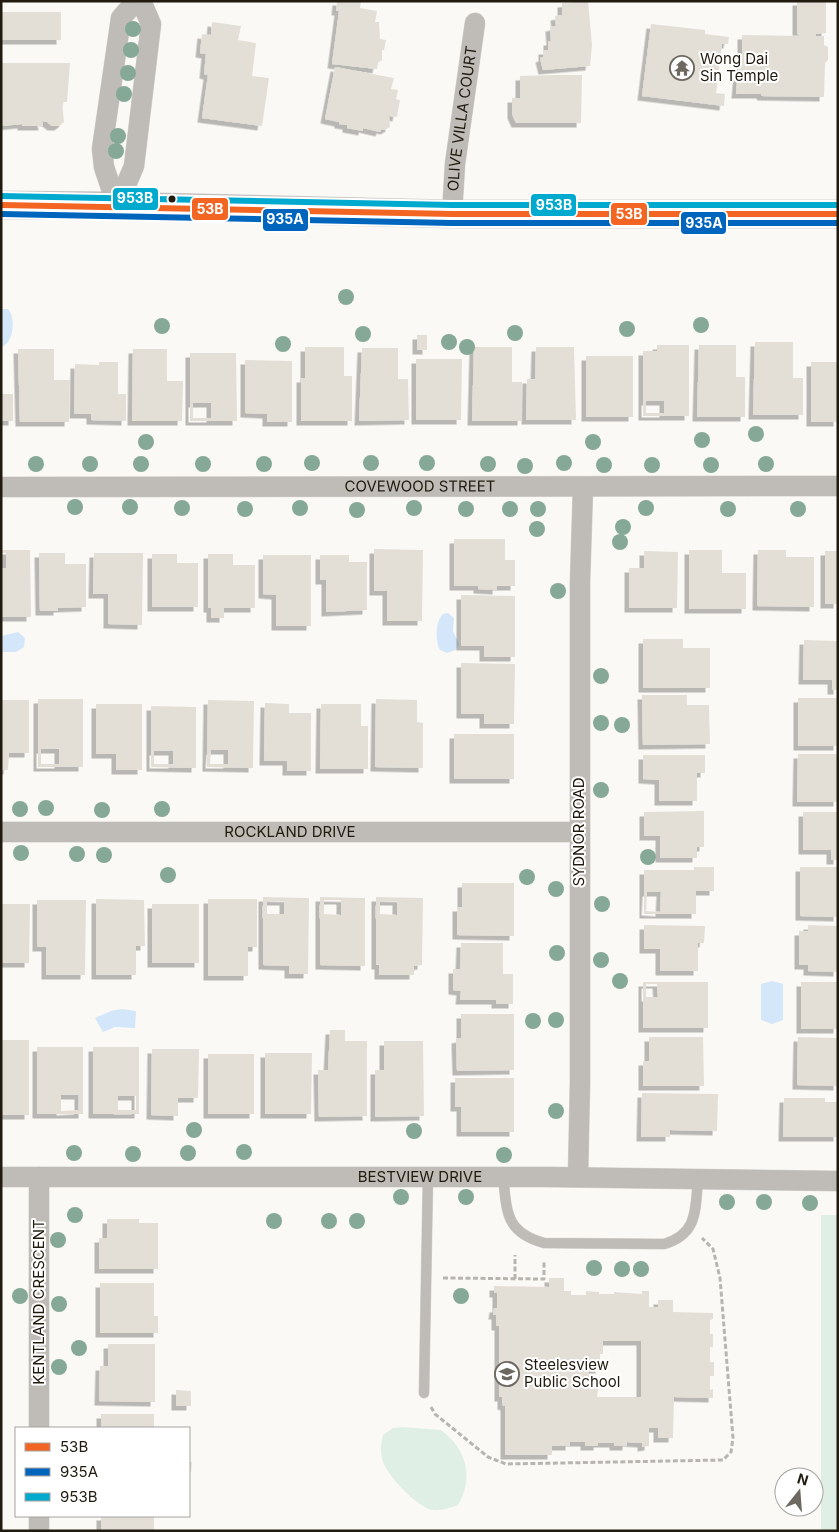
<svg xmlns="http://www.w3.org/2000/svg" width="839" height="1532" font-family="Inter,sans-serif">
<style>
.green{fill:#e0efe5}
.water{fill:#d4e6f9}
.building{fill:#e3dfd7;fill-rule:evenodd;filter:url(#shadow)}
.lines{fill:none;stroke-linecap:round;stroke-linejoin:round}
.service-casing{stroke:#d7d5d1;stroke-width:11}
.minor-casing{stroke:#d7d5d1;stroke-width:21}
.secondary-casing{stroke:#d7d5d1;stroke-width:29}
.path{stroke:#b8b5b1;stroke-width:3;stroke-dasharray:5 2.5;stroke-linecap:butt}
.service{stroke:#bfbbb6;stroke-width:10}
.minor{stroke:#bfbbb6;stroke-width:20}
.secondary{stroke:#bdb9b5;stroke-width:28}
.bus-1-casing{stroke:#fff;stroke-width:10}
.bus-2-casing{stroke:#fff;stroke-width:10}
.bus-3-casing{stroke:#fff;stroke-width:10}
.bus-1{stroke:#f26522;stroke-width:6}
.bus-2{stroke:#0065bd;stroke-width:6}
.bus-3{stroke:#00a9ce;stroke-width:6}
.tree{fill:#85a897}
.bus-dot{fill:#211b0f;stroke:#fff;stroke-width:2}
.labels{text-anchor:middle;stroke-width:4;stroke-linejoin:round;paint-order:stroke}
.poi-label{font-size:15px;fill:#211b0f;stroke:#fff;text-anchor:start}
.street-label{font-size:15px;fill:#211b0f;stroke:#fff}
.line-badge{stroke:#fff;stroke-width:2}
.badge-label{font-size:14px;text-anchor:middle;font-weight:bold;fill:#fff}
</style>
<defs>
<filter id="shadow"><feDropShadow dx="-4.5" dy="4.5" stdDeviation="0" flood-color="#0004"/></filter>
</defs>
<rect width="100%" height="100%" fill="#fbf9f5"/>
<!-- green -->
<path class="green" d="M821 1215H838V1531H821Z
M402 1427 441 1430C467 1449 474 1478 458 1505 450 1508 441 1511 432 1510 417 1507 384 1473 382 1458 380 1451 381 1442 383 1435L393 1428Z"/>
<!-- water -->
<path class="water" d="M1 309H8C16 317 14 344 1 347Z
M443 614 448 613 454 618 453 631 459 644 456 650 447 653 440 650C435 641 435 622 443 614Z
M18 632 25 638 24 647 16 652H1V636Z
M772 981 783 984V1020L772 1024 761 1020V984Z
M122 1009 136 1011 135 1028 115 1027 103 1032 95 1018 111 1011Z"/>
<!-- building -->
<path class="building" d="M337 1H361L360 8 377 11 375 22H379L380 39 386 40 384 50H382V60L378 63 377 69 332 64 339 11H336Z
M588 1 592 45 590 66 543 70 540 58 543 57V50H548V41H551L550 27 556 26 555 16 562 15V3Z
M797 1H826V33L816 34V36H824V45L828 47V60L825 63 824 97 762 96 761 94H736L739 60H742V35L799 36 797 33Z
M1 12H61V40H1Z
M212 22 241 26 238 40 256 43 252 76 269 78 262 126 202 118 208 75 204 74 206 54 200 53 202 34 211 35Z
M651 24 705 30V34L729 37 728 44H722L716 93 725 94 724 106 642 96Z
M1 63H70L67 102H62L64 122 59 126H52L47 122 42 121 43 126H22V124L1 126Z
M335 67 394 78 391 89 398 90 396 99 400 100 397 117 389 116 390 127 385 130 381 129 380 132 363 128V131L347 128V125L339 124V122L325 119Z
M558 75H582L581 123H516L512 114V98H520V76Z
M417 335H427V350H417Z
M755 342H793V378H803V415H753Z
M657 345H689V416H643V351H657ZM646 401H664V413H646Z
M699 345H736V377H745V417H697Z
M305 347H344V376H352V421H301V378H305Z
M474 347H512V382H522V421H472Z
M536 347H574L576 420H526L527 379H535Z
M362 348H398V379H408L409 420 359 421Z
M18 349H54V380H70L69 422H20Z
M133 349H167V381H183L182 421H132Z
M190 353H236L237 421H190ZM193 403H211V418H193Z
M586 356H633V417H586Z
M416 359H462L461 420H416Z
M245 360 292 361V422H267V414L245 413Z
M99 362H118V394H126V421L91 420V414H74L75 364 99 365Z
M811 362H838V422H811Z
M1 394H13V421H1Z
M454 539H505V560H515V586H497V590L478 589V586H454Z
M374 549 423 550 422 621H387V591H374Z
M1 550H30L31 617H1V568H6V553H1Z
M689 550H722V573H746V609H689Z
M758 550H786V557H814V607L757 606Z
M644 551 678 552 677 608H629V568H644Z
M825 551H838V604H825Z
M39 553H65V564H86V607L58 608V611H40Z
M94 553H143L142 625 108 624V594H93Z
M152 554H177V563H198V607H152Z
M208 554H233V565H255V608H224V618H211V608H208Z
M263 555H311V626H276V595L263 594Z
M320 555H349V562H367V610L326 612V580H320Z
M461 595 515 596V657H484V646H461Z
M643 639H683V648H710V688H643Z
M804 640 838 641V690H832V680H803Z
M461 663 515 664 514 724H484V714H461Z
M642 695H687V705H709L710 744 643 745Z
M798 698H838V746H798Z
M38 699H83V767H38ZM41 749H59V764H41Z
M376 699 417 700V722L423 723V768L375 767Z
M1 700H29V753H9L8 770H1Z
M208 700 254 701 253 768 207 767ZM211 750H228V764H210Z
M265 703 289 704V713H311V771H287V761H264Z
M96 704H142V770H116V754H96Z
M321 704H361V726H368V769H320Z
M151 706 196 707V768L151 767ZM154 751H173V764H154Z
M454 734H514V779H454Z
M798 754H838V802H797Z
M643 755H705V773H697V801H659V780L643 779Z
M704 811V847H697V858H660V836H644V812Z
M803 812H838V860H831V850H803Z
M694 867H714V891H696V914H644V870H694ZM647 892H661L660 912 646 911Z
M800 867H838V917L800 916Z
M462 883H514V936L457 935V907H462Z
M263 897 309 898 308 974H289V966L263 965ZM267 901H284V914H267Z
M320 897 365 898V966L320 965ZM324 900H341V915L324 914Z
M376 897 423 898 422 965 414 966V975H379V965H376ZM380 901H397V915L380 914Z
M96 899 144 900 145 946H136V975H96Z
M208 899H257V947H248V976H208Z
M37 900H86L85 975H46V947H37Z
M1 904H30L29 963H1Z
M152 904H199V963H152Z
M644 925 705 926 704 943H698V971H660V949H644Z
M808 925 838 926V972L808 971V965H799V931H808Z
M461 943H503V974H513V1004H496V1000H460L461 991 453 990V969H460Z
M643 982H708V1028H643ZM646 984H657L658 997H646Z
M801 982H838V1029H801Z
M461 1014H514V1070L457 1071 456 1039 461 1038Z
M330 1030H345V1041H367V1116L319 1117 318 1070H328Z
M649 1037H703L704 1086H643V1061H649Z
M798 1037 838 1038V1086L797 1085Z
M1 1040H29V1115H1Z
M384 1041H423L424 1116 375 1117V1070H384Z
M37 1047H83V1114H37ZM61 1095H79V1110L61 1111Z
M93 1047H139V1114H93ZM118 1096H136V1110H118Z
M152 1049H199L198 1098H178V1116L151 1115Z
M265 1053H312L311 1114H265Z
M208 1054H254V1114H208Z
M455 1078H514V1132H461V1107H455Z
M642 1093 718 1094 717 1131 670 1130V1137H641Z
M784 1098H825V1102H838V1137H783Z
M107 1219H139V1223H158V1269H99V1238H107Z
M549 1278H564V1291H571V1295H586V1291L599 1292V1294H614V1292L642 1294V1291H649V1307H658V1300H673V1312L713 1313V1319L710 1320V1334H713V1347H710V1362H714V1376H710V1390L713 1389V1398L674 1397 673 1438H658V1428H649V1446L642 1447V1443L627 1442V1446H614V1443H598V1446H585V1442H570V1446H552V1455H505V1406L502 1405V1397H499V1326H496V1315H493L494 1308H497V1293H494V1286L549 1287ZM603 1341H641V1397H597L599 1382H589V1369H600V1354H603Z
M100 1283H154V1316H158V1333H100Z
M108 1344H155V1402L99 1401 100 1366H108Z
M176 1390 191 1391V1406H176Z
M101 1414H154V1428H101Z
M189 1462H192L191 1472H189Z
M101 1516H154V1531H101Z"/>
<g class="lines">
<defs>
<path id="service" d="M503 1176C507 1212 505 1232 544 1243L664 1244C698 1234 695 1210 698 1180
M424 1393 428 1176"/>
<g id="minor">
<path d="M117 206 104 167 102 149 121 18 136 1"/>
<path d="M117 206 134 166 151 24 141 1"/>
<path id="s1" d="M452 214 455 164 475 23"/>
<path id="s2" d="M1 487 838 486"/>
<path id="s3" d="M1 832H579"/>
<path id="s4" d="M1 1177H548L838 1181"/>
<path d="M578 1177 580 1083V582L583 487"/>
<path d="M39 1428V1177"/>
<path d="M39 1516V1531"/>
</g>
<path id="secondary" d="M1 205 117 206 452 214H838"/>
</defs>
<!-- service casing -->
<use href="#service" class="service-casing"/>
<!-- minor casing -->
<use href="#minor" class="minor-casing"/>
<!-- secondary casing -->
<use href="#secondary" class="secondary-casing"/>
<!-- path -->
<path class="path" d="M443 1278 544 1279V1261
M515 1279V1255
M431 1407 435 1414 488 1457 506 1464 723 1460 731 1452 733 1438 720 1278 713 1249 702 1238"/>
<!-- service -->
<use href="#service" class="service"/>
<!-- minor -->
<use href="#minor" class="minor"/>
<!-- secondary -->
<use href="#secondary" class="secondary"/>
<defs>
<path id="bus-1" d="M1 205 452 214H838"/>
<path id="bus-2" d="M1 214 452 223H838"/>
<path id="bus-3" d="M1 196 452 205H838"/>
</defs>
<!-- bus-1 casing -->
<use href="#bus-1" class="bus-1-casing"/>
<!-- bus-2 casing -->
<use href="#bus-2" class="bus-2-casing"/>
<!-- bus-3 casing -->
<use href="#bus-3" class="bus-3-casing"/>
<!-- bus-1 -->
<use href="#bus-1" class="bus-1"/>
<!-- bus-2 -->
<use href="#bus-2" class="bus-2"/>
<!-- bus-3 -->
<use href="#bus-3" class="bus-3"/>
</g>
<!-- trees -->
<g class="tree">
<circle cx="133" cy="29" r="8"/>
<circle cx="131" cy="50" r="8"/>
<circle cx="128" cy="73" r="8"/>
<circle cx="124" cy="94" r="8"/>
<circle cx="118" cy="136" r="8"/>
<circle cx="116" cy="151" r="8"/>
<circle cx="346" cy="297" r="8"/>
<circle cx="701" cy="325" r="8"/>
<circle cx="162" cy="326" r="8"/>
<circle cx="627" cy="329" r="8"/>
<circle cx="515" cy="333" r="8"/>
<circle cx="363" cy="334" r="8"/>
<circle cx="449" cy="342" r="8"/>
<circle cx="283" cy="344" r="8"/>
<circle cx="467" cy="347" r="8"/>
<circle cx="756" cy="434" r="8"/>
<circle cx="702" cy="440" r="8"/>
<circle cx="146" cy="442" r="8"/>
<circle cx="593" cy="442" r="8"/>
<circle cx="312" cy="463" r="8"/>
<circle cx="371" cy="463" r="8"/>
<circle cx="427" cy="463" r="8"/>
<circle cx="564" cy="463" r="8"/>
<circle cx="36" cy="464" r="8"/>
<circle cx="90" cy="464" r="8"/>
<circle cx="141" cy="464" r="8"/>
<circle cx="203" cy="464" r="8"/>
<circle cx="264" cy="464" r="8"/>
<circle cx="488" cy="464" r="8"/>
<circle cx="766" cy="464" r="8"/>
<circle cx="604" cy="465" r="8"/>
<circle cx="652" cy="465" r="8"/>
<circle cx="711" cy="465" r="8"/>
<circle cx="525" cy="466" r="8"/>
<circle cx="75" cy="507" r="8"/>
<circle cx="130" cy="507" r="8"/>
<circle cx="182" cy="508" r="8"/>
<circle cx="300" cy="508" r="8"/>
<circle cx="414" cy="508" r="8"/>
<circle cx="646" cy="508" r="8"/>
<circle cx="245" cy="509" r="8"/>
<circle cx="466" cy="509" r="8"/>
<circle cx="510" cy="509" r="8"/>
<circle cx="538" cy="509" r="8"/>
<circle cx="728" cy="509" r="8"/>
<circle cx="798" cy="509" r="8"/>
<circle cx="357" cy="510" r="8"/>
<circle cx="623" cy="527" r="8"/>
<circle cx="537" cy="529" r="8"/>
<circle cx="620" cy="542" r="8"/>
<circle cx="558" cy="591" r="8"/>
<circle cx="601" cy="676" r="8"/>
<circle cx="601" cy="723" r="8"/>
<circle cx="622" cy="725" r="8"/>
<circle cx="601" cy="790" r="8"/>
<circle cx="46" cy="808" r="8"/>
<circle cx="20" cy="809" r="8"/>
<circle cx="162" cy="809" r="8"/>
<circle cx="102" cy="810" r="8"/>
<circle cx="21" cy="853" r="8"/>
<circle cx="77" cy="854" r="8"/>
<circle cx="104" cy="855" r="8"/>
<circle cx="648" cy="857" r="8"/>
<circle cx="168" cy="875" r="8"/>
<circle cx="527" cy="877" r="8"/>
<circle cx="556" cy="889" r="8"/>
<circle cx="602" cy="904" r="8"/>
<circle cx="557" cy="953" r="8"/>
<circle cx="601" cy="960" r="8"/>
<circle cx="620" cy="981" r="8"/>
<circle cx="556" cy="1020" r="8"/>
<circle cx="533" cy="1021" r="8"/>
<circle cx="556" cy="1111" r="8"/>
<circle cx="194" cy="1130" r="8"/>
<circle cx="414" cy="1131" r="8"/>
<circle cx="244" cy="1152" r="8"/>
<circle cx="74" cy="1153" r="8"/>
<circle cx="188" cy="1153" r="8"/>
<circle cx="133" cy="1154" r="8"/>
<circle cx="504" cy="1155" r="8"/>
<circle cx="401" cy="1197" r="8"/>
<circle cx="466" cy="1197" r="8"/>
<circle cx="727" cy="1202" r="8"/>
<circle cx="764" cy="1202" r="8"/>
<circle cx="810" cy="1203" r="8"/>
<circle cx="75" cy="1215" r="8"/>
<circle cx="274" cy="1221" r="8"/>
<circle cx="329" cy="1221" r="8"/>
<circle cx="357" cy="1221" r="8"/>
<circle cx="58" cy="1240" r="8"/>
<circle cx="594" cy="1268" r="8"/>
<circle cx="622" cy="1269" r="8"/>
<circle cx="641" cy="1269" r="8"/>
<circle cx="20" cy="1296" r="8"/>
<circle cx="461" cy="1296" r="8"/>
<circle cx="59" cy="1304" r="8"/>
<circle cx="79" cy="1348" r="8"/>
<circle cx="59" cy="1367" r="8"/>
</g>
<!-- icons -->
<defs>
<symbol id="temple-ring" viewBox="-11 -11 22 22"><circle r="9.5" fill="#fff" stroke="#6d6960" stroke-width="1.5"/><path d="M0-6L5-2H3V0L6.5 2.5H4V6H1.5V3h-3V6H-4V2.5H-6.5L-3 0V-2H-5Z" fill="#6d6960"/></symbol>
<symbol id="school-ring" viewBox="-11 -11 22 22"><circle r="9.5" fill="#fff" stroke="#6d6960" stroke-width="1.5"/><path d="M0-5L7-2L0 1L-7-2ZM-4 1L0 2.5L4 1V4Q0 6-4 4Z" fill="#6d6960"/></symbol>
</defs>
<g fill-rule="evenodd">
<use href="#temple-ring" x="668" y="54" width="28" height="28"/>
<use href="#school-ring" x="493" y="1360" width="28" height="28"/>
</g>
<!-- markers -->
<circle class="bus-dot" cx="172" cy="199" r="4.5"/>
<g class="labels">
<!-- poi labels -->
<g class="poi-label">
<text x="700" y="64">Wong Dai<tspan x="700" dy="17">Sin Temple</tspan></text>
<text x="524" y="1370">Steelesview<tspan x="524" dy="17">Public School</tspan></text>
</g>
<!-- street labels -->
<g class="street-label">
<text dy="5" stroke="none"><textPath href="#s1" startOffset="96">OLIVE VILLA COURT</textPath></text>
<text dy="5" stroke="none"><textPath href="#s2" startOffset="419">COVEWOOD STREET</textPath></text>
<text dy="5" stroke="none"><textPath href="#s3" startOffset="289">ROCKLAND DRIVE</textPath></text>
<text transform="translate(579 832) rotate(-90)" y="5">SYDNOR ROAD</text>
<text dy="5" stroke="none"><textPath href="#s4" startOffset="419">BESTVIEW DRIVE</textPath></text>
<text transform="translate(39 1302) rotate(-90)" y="5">KENTLAND CRESCENT</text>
</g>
</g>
<g class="line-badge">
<rect x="112" y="187" width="47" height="24" rx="5" fill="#00a9ce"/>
<rect x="530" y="193" width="47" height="24" rx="5" fill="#00a9ce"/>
<rect x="191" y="197" width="38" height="24" rx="5" fill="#f26522"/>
<rect x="610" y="202" width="38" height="24" rx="5" fill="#f26522"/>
<rect x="262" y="208" width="47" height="24" rx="5" fill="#0065bd"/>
<rect x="680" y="211" width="47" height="24" rx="5" fill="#0065bd"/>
</g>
<g class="badge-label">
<text x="135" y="203">953B</text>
<text x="554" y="210">953B</text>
<text x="210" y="214">53B</text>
<text x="629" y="219">53B</text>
<text x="285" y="224">935A</text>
<text x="704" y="228">935A</text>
</g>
<!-- border -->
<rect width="839" height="1532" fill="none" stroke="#211b0f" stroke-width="5"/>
<!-- legend -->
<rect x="15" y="1427" width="175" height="90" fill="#ffffff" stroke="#a6a49f"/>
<rect x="25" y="1443" width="25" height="8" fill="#f26522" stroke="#a6a49f"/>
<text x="60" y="1452" font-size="15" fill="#211b0f">53B</text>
<rect x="25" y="1468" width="25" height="8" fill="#0065bd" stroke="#a6a49f"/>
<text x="60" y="1477" font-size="15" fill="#211b0f">935A</text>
<rect x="25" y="1493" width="25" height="8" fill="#00a9ce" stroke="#a6a49f"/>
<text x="60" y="1502" font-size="15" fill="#211b0f">953B</text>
<!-- north arrow -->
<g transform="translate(799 1492) rotate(17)"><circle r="24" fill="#ffffff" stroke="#a6a49f"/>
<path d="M0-4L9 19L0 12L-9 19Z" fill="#6d6960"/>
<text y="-8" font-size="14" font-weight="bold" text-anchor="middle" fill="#211b0f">N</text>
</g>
</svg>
